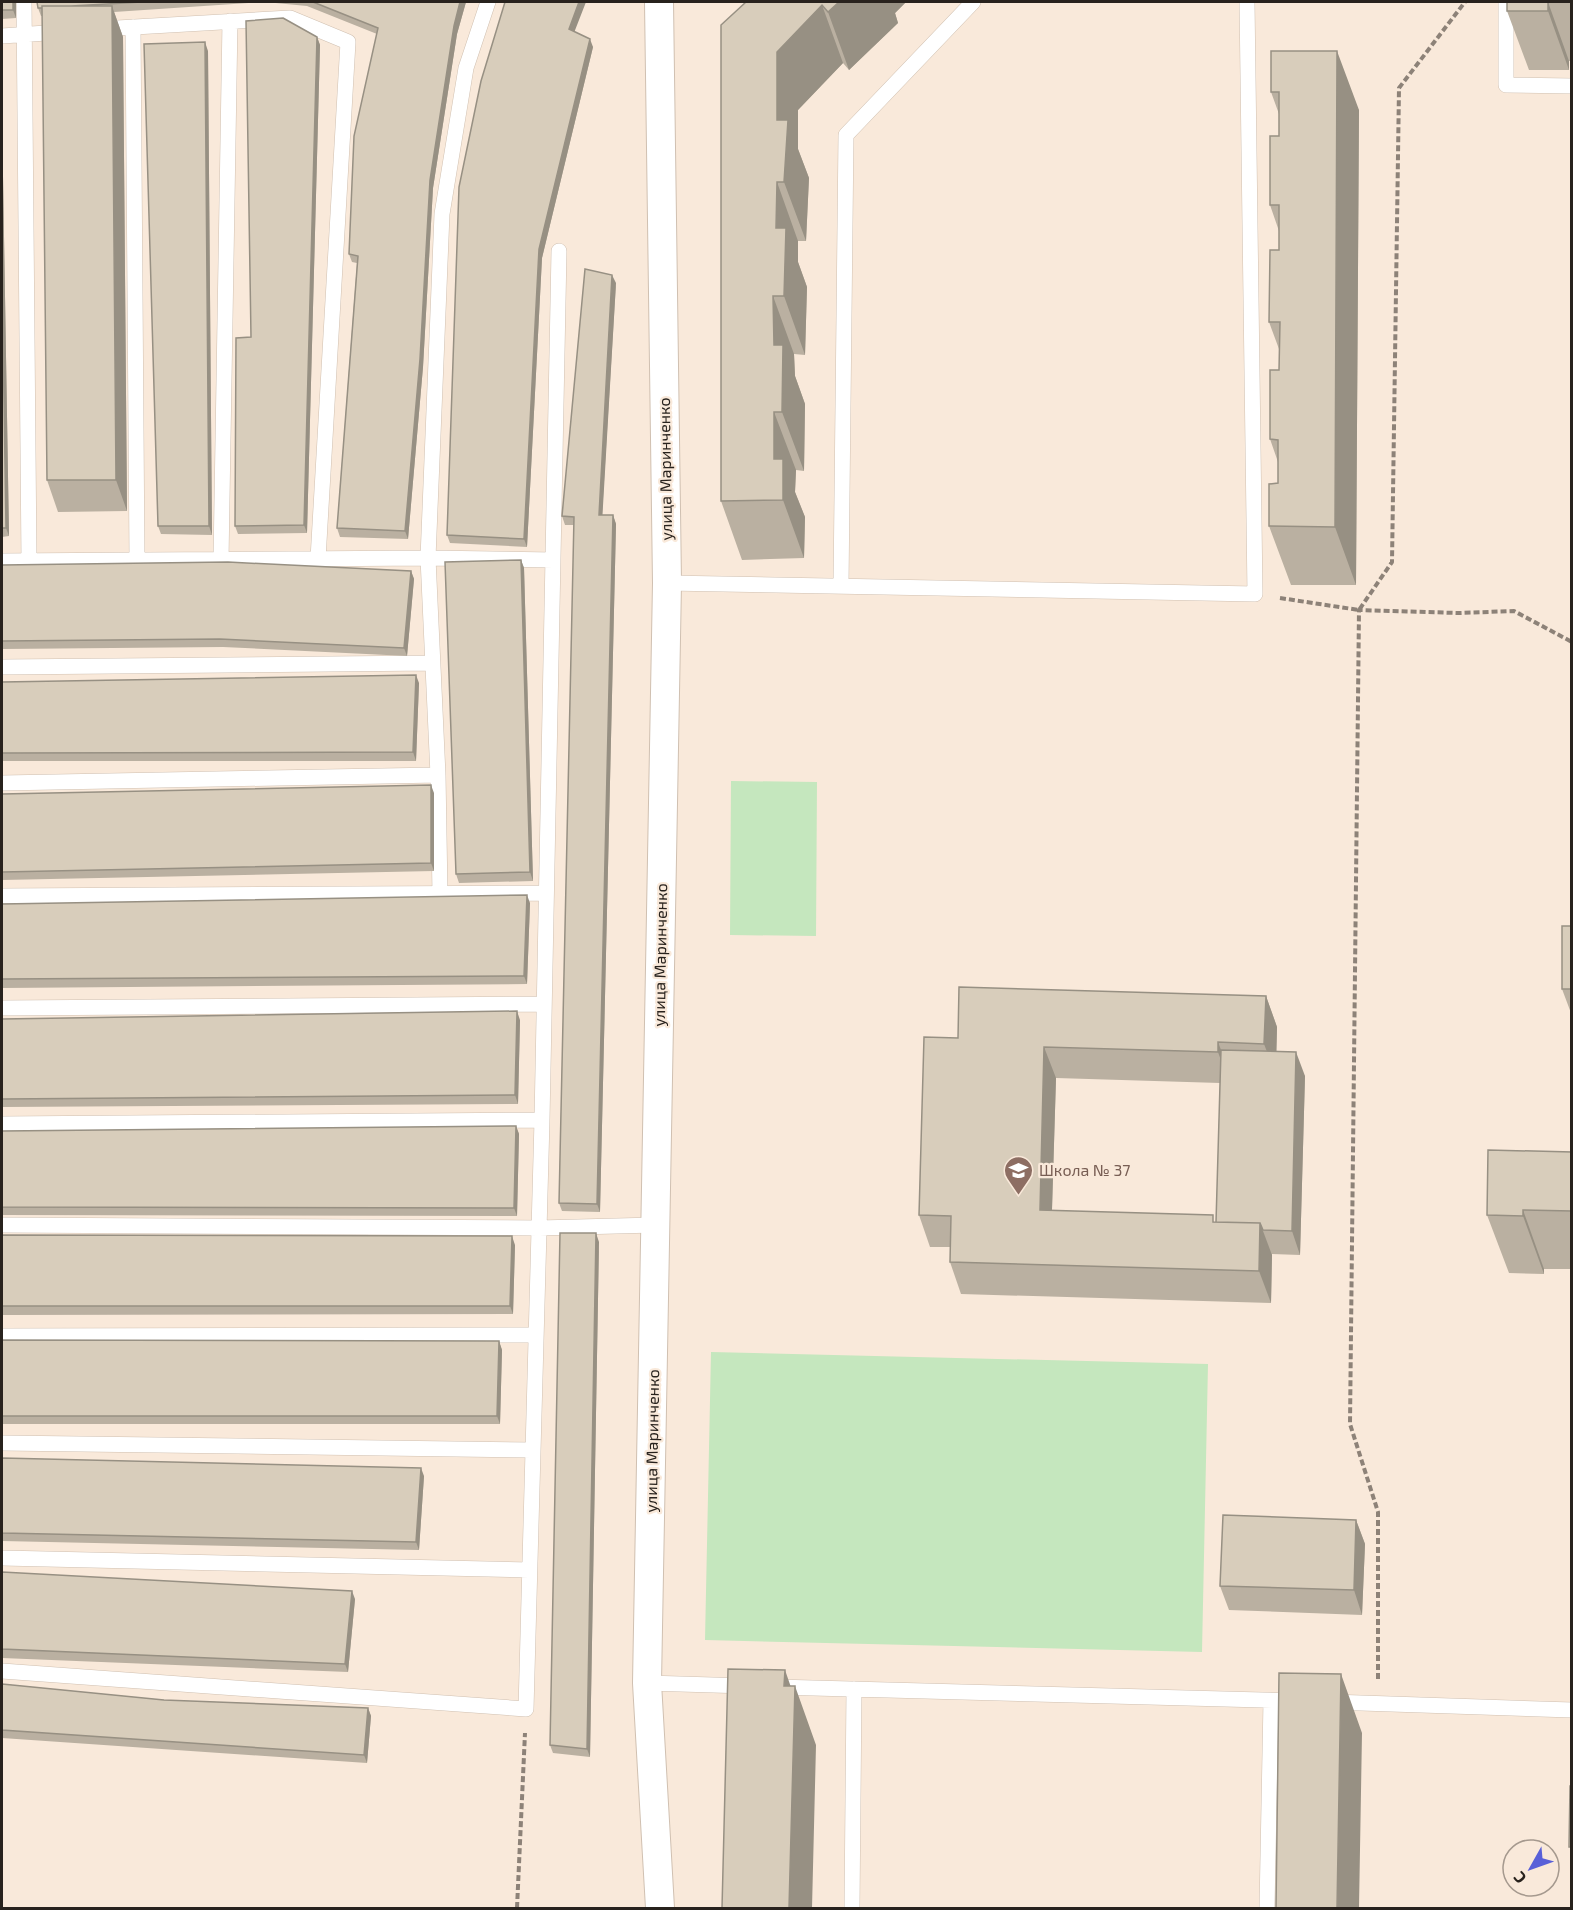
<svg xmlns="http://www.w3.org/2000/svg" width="1573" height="1910" font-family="'Exo 2',sans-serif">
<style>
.green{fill:#c5e7be}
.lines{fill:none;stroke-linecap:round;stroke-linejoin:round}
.lane-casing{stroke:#d0c0b1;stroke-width:16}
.street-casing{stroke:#d0c0b1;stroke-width:30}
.path{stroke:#8d8278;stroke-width:4;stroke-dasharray:6 3;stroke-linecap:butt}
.lane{stroke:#fff;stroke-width:15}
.street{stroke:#fff;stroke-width:28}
.wall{fill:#bab0a1;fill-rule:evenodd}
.shaded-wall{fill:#979083}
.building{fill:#d8cdbb;stroke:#979083;stroke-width:1.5}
.labels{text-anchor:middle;stroke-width:4.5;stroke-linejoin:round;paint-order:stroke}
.street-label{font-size:16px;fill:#28221d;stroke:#f9e9da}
.education-label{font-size:16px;fill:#785e54;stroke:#f9e9da;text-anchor:start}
</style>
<rect width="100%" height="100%" fill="#f9e9da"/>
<!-- green -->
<path class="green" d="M731 781 817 782 816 936 730 935Z
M711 1352 1208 1364 1202 1652 705 1640Z"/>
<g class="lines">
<defs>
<path id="lane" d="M24 2 29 561
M1506 2V85L1572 86
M133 27 137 560
M100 29 290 18 348 42 318 559
M2 36 61 32
M221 560 230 21
M2 561 428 558 442 214 466 68 488 2
M667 583 1255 594 1247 2
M841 586 846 135 973 2
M2 667 432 663
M438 775 440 894
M2 783 438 775 428 558 553 560
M2 896 546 893
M2 1008 544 1004
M542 1120 559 251
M2 1124 542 1120 526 1709 2 1671
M2 1225 539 1228 655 1225
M2 1336 535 1335
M2 1443 532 1450
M2 1558 529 1570
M647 1683 746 1686
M776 1687 1298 1701
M1331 1702 1572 1710
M852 1908 854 1689
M1267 1908 1271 1701"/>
<path id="street" d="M659 2 667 583 647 1683 660 1908"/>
</defs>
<!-- lane casing -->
<use href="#lane" class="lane-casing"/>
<!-- street casing -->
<use href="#street" class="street-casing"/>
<!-- path -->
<path class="path" d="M1280 598 1359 610 1392 562 1399 88 1465 2
M1378 1679V1512L1350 1424 1359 610 1459 613 1514 611 1572 642
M517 1908 525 1733"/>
<!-- lane -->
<use href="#lane" class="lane"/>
<!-- street -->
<use href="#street" class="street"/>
</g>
<!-- wall -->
<path class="wall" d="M2 2H16V18L2 19Z
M37 2H466L457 34 433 188 423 367 408 539 340 537 337 528 357 263 352 262 349 254 377 34 307 6 265 2 114 12 123 37 127 511 58 512 47 480 43 16H41L38 8Z
M746 2H906L895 13 898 23 849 70 843 63 798 110V149L809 178 806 241H798V262L807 287 805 355 794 354 795 376 805 404 804 471 796 470 795 492 805 517 804 558 742 560 721 501Z
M1507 2H1572V61H1569V70H1529L1507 11Z
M574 32 593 47 542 258 527 547 450 543 447 535Z
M317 37 320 45 307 533 238 534 235 526 251 337Z
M208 51 212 535 161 534 158 526Z
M1271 51 1359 110 1356 585H1291L1269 526 1278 483V462L1270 439 1279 370V349L1269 322 1279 250V231L1270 205 1279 136V114L1271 92Z
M2 116 9 536 2 537Z
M616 283 602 515H613L616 524 600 1212 562 1211 559 1203 574 525H565L562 516Z
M521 560 524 568 533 881 459 883 456 874Z
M2 565 411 571 414 579 407 656 223 647 2 649Z
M2 682 419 683 416 761H2Z
M434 793V871L2 880V794Z
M530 903 527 984 2 988V904Z
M1572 926V1013H1571L1562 989Z
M1266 996 1277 1027 1276 1052 1305 1076 1300 1255 1272 1254 1271 1303 961 1294 950 1262V1247H930L919 1215 958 1038ZM1056 1078 1220 1083 1216 1222 1052 1210Z
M2 1019 520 1020 518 1104 2 1107Z
M516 1126 519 1134 517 1216 2 1215V1131Z
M1572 1152V1269H1544V1274L1509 1273 1487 1215Z
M2 1235 515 1245 513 1314 2 1315Z
M599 1242 590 1757 553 1753 550 1745Z
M2 1340 499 1341 502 1350 500 1424H2Z
M2 1458 424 1476 419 1550 2 1541Z
M1356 1520 1365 1544 1362 1615 1229 1610 1220 1586Z
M2 1572 355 1599 348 1672 2 1658Z
M2 1684 164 1700 368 1708 371 1716 367 1763 2 1738Z"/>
<!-- shaded-wall -->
<path class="shaded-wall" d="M13 2H16V18L13 10Z
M460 2H466L457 34 433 188 423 367 408 539 405 531 430 180 454 26Z
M579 2H586L572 38 569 29Z
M839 2H906L895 13 898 23 849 70 828 12Z
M1548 2 1569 61V70L1548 11Z
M822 5 843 63 798 110V149L809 178 806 241 784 182 777 120V52Z
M112 6 123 37 127 511 116 480Z
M317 37 320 45 307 533 304 525Z
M590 39 593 47 542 258 527 547 524 539 539 249Z
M205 42 208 51 212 535 209 526Z
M1337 51 1359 110 1356 585 1335 527Z
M2 116 9 536 6 528 2 273Z
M777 182 798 241V262L807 287 805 355 784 296 776 228Z
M612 275 616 283 602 523 599 515Z
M773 296 794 354 795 376 805 404 804 471 782 412 774 345Z
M774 412 796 470 795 492 805 517 804 558 783 500 774 459Z
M613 515 616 524 600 1212 597 1204Z
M521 560 524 568 533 881 530 872Z
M411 571 414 579 407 656 404 648Z
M416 675 419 683 416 761 413 752Z
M431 785 434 793V871L431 863Z
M527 895 530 903 527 984 524 976Z
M1266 996 1277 1027 1276 1075 1264 1044Z
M517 1011 520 1020 518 1104 515 1095Z
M1218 1042 1230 1074 1229 1083 1218 1052Z
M1044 1047 1056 1078 1051 1241 1040 1210Z
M1296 1052 1305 1076 1300 1255 1292 1231Z
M516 1126 519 1134 517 1216 514 1208Z
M1523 1210 1544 1269V1274L1523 1216Z
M1260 1223 1272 1255 1271 1303 1259 1271Z
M596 1233 599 1242 590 1757 587 1749Z
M512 1236 515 1245 513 1314 510 1306Z
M499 1341 502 1350 500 1424 497 1416Z
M421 1468 424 1476 419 1550 416 1542Z
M1356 1520 1365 1544 1362 1615 1354 1590Z
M352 1591 355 1599 348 1672 345 1664Z
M785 1670 794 1696 795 1686 816 1745 812 1908H789L784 1686Z
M1341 1674 1362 1733 1359 1908H1337Z
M368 1708 371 1716 367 1763 364 1755Z"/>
<!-- building -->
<path class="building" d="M2 2H13V10H2Z
M37 2H142L71 6H42V8H38Z
M313 2H460L454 26 430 180 420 359 405 531 337 528 358 256 349 254 354 136 378 28Z
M505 2H579L569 29 590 39 539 249 524 539 447 535 459 187 481 81Z
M746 2H839L828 12 822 5 777 52V120H788L784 182H777L776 228H786L784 296H773L774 345H783L782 412H774V459H783V500L721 501V25Z
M1507 2H1572H1548V11H1507Z
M42 6H112L116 480H47Z
M283 18 317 37 304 525 235 526 236 338 251 337 246 21Z
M205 42 209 526H158L144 44Z
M1271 51H1337L1335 527 1269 526V484L1278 483V440L1270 439V370H1279L1280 322H1269L1270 250H1279V205H1270V136H1279V92H1271Z
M585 269 612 275 599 515H613L597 1204 559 1203 574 517 562 516Z
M2 273 6 528H2Z
M521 560 530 872 456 874 445 562Z
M228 562 411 571 404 648 220 639 2 641V565Z
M416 675 413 752 2 753V682Z
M431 785V863L2 872V794Z
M527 895 524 976 2 979V904Z
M1562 926H1572V989H1562Z
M959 987 1266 996 1264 1044 1218 1042V1052L1044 1047 1040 1210 1213 1215V1222L1260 1223 1259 1271 950 1262 951 1216 919 1215 924 1037 958 1038Z
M517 1011 515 1095 2 1099V1019Z
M1221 1050 1296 1052 1292 1231 1263 1230 1260 1223 1216 1222Z
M516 1126 514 1208 2 1207V1131Z
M1488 1150 1572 1152V1211L1523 1210V1216L1487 1215Z
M560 1233H596L587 1749 550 1745Z
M2 1235 512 1236 510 1306H2Z
M2 1340 499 1341 497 1416H2Z
M2 1458 421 1468 416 1542 2 1533Z
M1223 1515 1356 1520 1354 1590 1220 1586Z
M2 1572 352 1591 345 1664 2 1649Z
M728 1669 785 1670 784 1686H795L789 1908H722Z
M1279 1673 1341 1674 1337 1908H1276Z
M2 1684 164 1700 368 1708 364 1755 2 1730Z
M1570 1786H1572V1847H1569Z"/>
<!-- icons -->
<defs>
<symbol id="school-pin" viewBox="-11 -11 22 30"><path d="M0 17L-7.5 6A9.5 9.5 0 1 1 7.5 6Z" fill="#8d6e63" stroke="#f9e9da"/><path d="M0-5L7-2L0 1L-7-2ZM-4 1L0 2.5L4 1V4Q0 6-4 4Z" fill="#fff"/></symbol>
</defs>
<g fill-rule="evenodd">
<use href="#school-pin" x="1002" y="1154" width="33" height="45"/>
</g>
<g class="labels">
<!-- street labels -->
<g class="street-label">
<text transform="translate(665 469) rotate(-91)" y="6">улица Маринченко</text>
<text transform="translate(660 955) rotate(-89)" y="6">улица Маринченко</text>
<text transform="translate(652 1441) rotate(-89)" y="6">улица Маринченко</text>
</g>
<!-- education labels -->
<g class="education-label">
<text x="1039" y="1176">Школа № 37</text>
</g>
</g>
<!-- border -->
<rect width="1573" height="1910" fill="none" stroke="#28221d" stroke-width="6"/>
<!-- north arrow -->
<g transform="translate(1531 1868) rotate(230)"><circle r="28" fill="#f9e9da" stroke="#a5998e" stroke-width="1.5"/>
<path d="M0-4.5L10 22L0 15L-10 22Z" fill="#5960d8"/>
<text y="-9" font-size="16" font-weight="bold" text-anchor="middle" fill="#28221d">С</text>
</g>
</svg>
